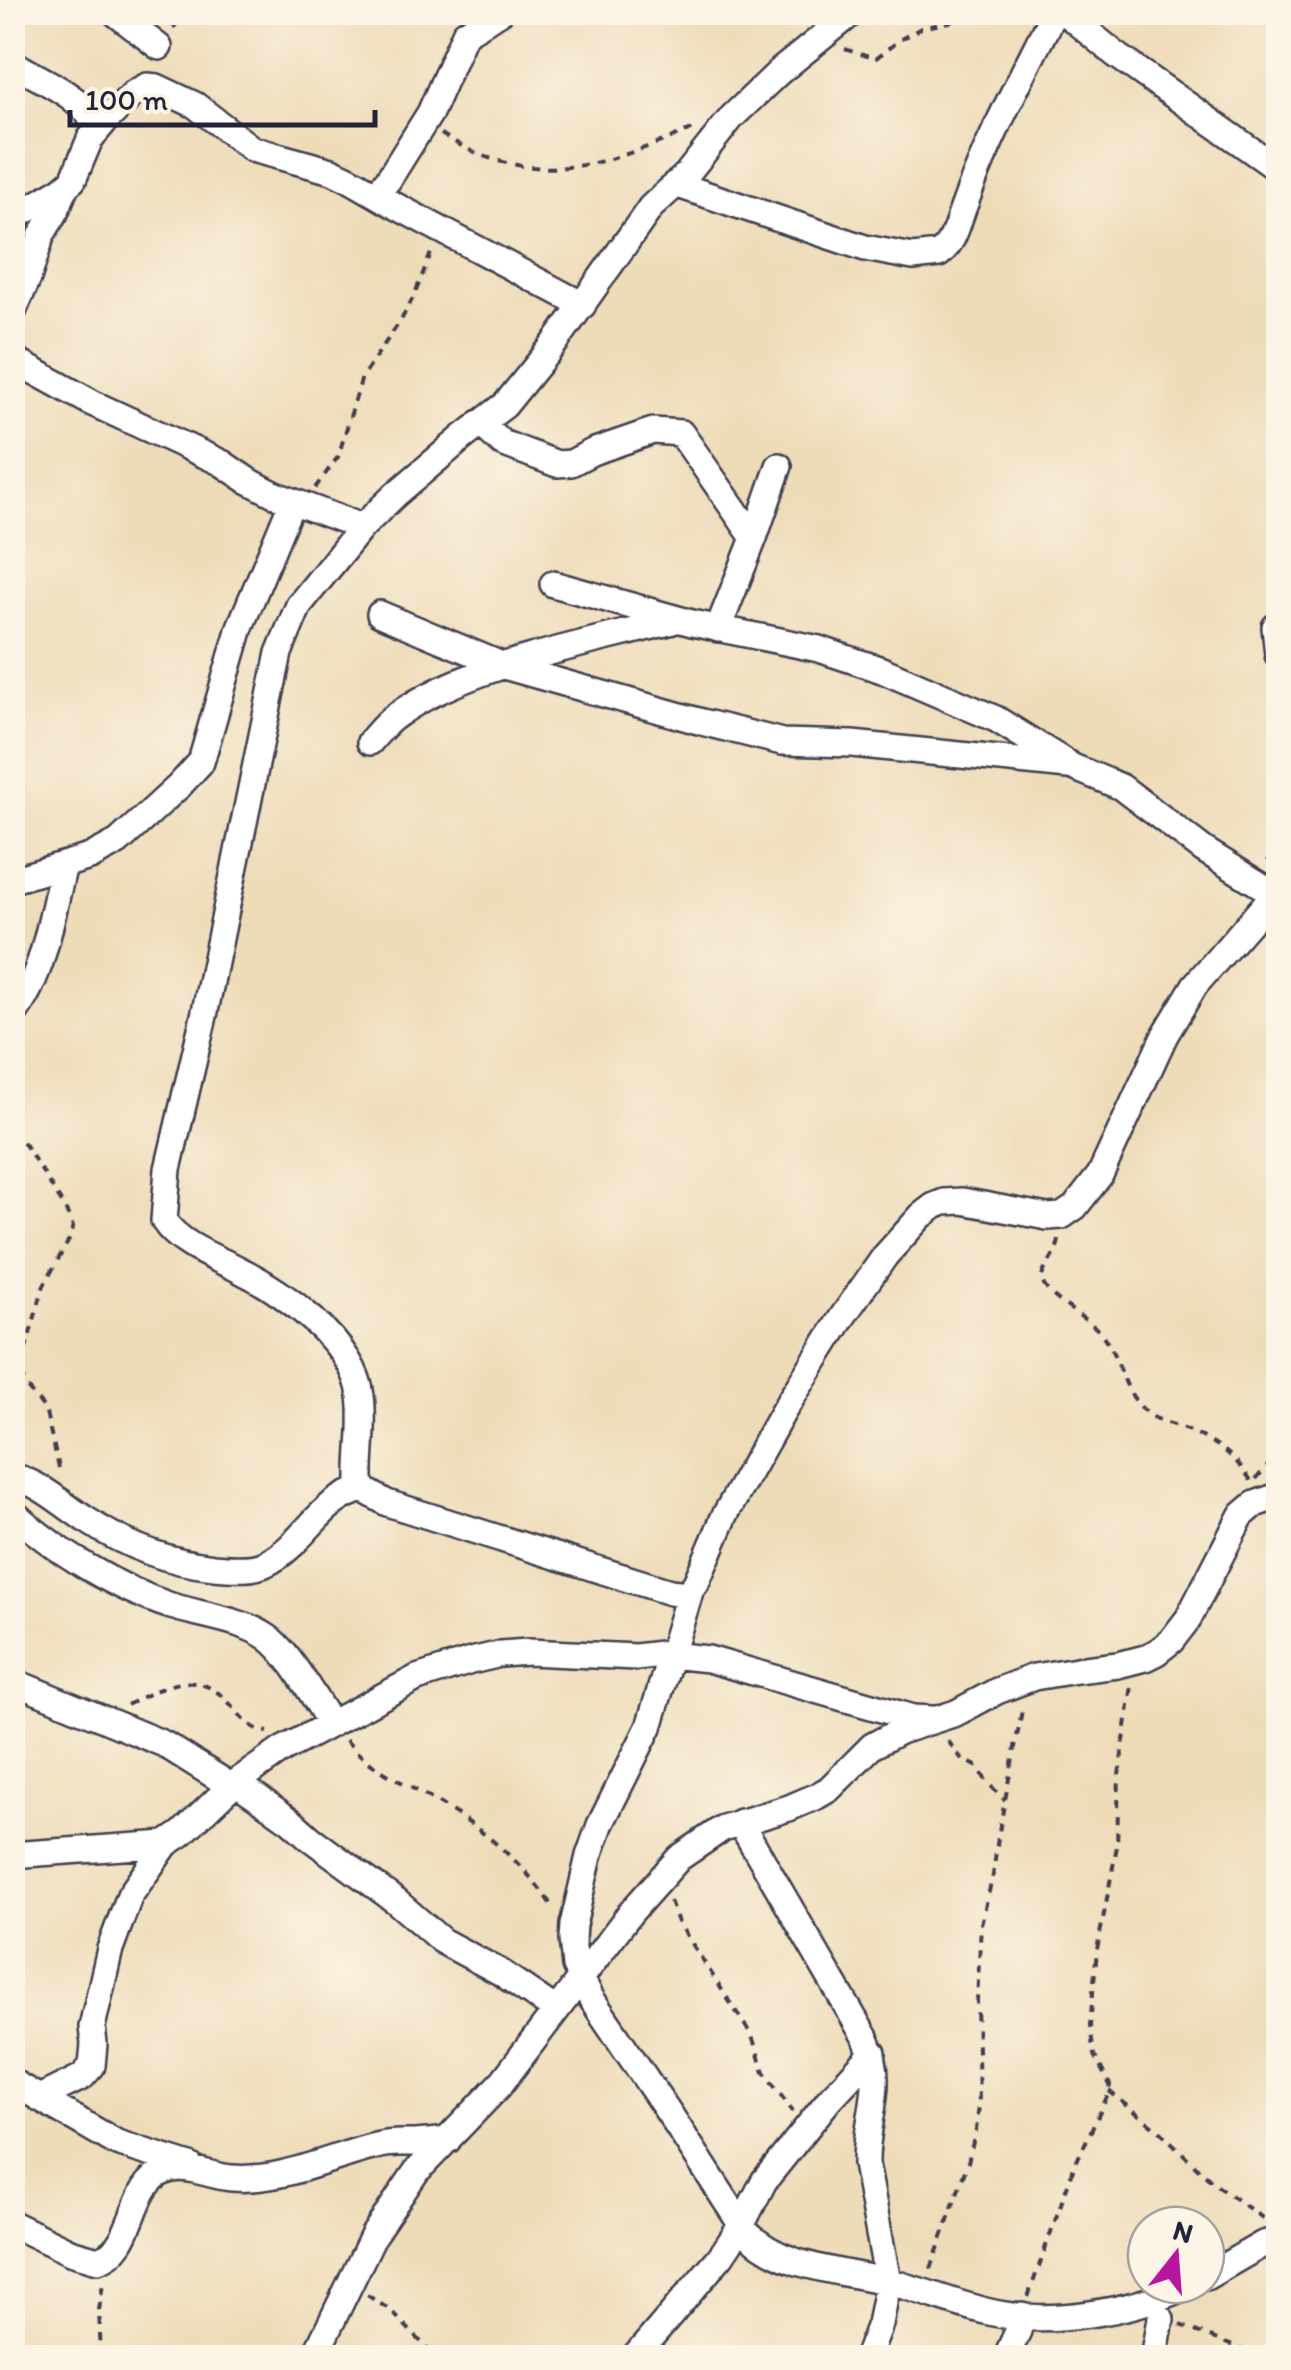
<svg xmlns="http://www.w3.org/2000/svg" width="1291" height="2370" font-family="Itim,sans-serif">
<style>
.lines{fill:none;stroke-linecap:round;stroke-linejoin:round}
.minor-casing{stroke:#413e4e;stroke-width:30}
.path{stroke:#413e4e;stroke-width:4;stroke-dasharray:8 8;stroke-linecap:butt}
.minor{stroke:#fff;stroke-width:25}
</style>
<rect width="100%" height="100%" fill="#fcf5e5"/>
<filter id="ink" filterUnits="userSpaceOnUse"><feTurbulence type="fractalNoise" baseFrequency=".01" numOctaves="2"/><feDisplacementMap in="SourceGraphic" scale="20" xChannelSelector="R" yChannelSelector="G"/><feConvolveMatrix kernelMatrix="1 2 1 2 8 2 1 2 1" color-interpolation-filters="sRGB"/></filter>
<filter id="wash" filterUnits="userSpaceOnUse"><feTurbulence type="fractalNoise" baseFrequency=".0048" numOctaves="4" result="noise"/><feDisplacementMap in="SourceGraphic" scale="40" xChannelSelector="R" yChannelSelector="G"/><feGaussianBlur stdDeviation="2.25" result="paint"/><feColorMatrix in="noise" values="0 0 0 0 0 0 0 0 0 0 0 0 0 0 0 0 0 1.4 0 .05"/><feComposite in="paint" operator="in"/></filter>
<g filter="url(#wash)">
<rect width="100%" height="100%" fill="#eedcb9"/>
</g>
<g filter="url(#ink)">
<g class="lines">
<defs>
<path id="minor" d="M114 12 159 47
M853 12 779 72 732 117 686 175 651 207 555 343 505 405 462 438 396 494 362 527 299 605 279 653 204 1016 168 1169 164 1221C178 1243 211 1256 234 1267 280 1289 355 1342 361 1396 365 1425 359 1453 360 1482L366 1491 387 1503 670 1592 687 1594 696 1583 725 1515 784 1410 843 1316 885 1256 921 1216 934 1206 944 1202 962 1201 1047 1217 1062 1216 1075 1207 1100 1175 1165 1035 1195 985 1278 890
M1064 12 1115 54 1278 169
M12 63C41 80 85 97 98 129
M675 184 865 248 913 257 939 254C955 241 957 224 964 206 988 139 1022 76 1054 12
M376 194 388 180 430 113 465 33 500 12
M12 219 61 190 73 180 90 139 106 120 134 93 147 86 157 87 195 105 252 149 332 171 349 179 394 205 583 305
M12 314 28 278 42 234 55 213 66 186
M12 359 92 403 222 463 247 480 276 495 362 527
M480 423 502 443 557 464 571 463 592 452 653 431 681 433 754 538
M553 584 692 623 819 649 882 670 996 719 1073 767 1121 787 1204 850 1278 896
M380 614 504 666 702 722 782 742 852 744 1068 766
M1275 627 1278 655
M718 629 754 538 779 466
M370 742C378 733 386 722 397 715 466 665 590 643 673 621
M12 880 90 857 118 842 179 786 201 762 240 627 292 502
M12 1016C45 975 51 915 64 865
M12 1476C43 1485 59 1502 85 1519 124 1545 167 1562 214 1567 230 1568 253 1571 267 1563 305 1544 320 1498 364 1489
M12 1511C52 1550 119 1589 171 1606 200 1615 243 1620 267 1637 289 1652 315 1700 331 1724
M690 1592 649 1727 600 1825 589 1856 573 1925 572 1939 575 1966 591 1998 669 2113 746 2232C782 2269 841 2270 889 2282 922 2290 953 2303 985 2311 1048 2327 1132 2312 1189 2285
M12 1681 164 1744 231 1786
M236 1782 291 1821 310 1838 397 1902 442 1941 500 1972 556 2010
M740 1822 866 2039C887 2084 865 2118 866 2164L888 2282 880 2324 867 2358
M12 1853 25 1854 166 1844 181 1834 231 1786 282 1750 417 1678 471 1661 501 1654 528 1652 636 1657 661 1654 708 1659 913 1718 932 1719
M12 2082 117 2143 190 2166
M39 2098 82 2077 92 2066 94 2044 92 2027 110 1949 130 1895 166 1844
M12 2224 70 2252 98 2260C137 2248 128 2186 165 2171 187 2162 210 2177 232 2178 283 2182 331 2156 380 2145 391 2142 400 2143 410 2143 423 2143 436 2141 448 2140
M1206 2277 1263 2244 1278 2240
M314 2358 374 2234 416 2172 499 2086 631 1912 679 1858 723 1828 789 1808 817 1796 829 1789 872 1746 900 1731 956 1713 997 1691 1034 1677 1077 1670 1118 1665 1145 1658 1157 1652 1171 1641 1188 1619 1241 1516 1255 1504 1278 1496
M634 2358 721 2256 741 2226 764 2181 829 2100 873 2053
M1006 2358 1018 2331 1022 2316
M1154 2358 1161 2319"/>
</defs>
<!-- minor casing -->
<use href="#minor" class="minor-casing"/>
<!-- path -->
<path class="path" d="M173 28 187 12
M845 49 875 59 899 40 921 28 1001 12
M441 134C455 142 469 151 483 156 561 184 622 157 694 129
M12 430C29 443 22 459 12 474
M315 488 338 457 362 377 401 320 414 296 433 248
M1268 861 1278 840
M12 1130 26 1146 64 1206 73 1227 69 1240 44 1285 21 1365 24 1384 45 1409 60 1472
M1059 1240C1057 1255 1039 1273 1042 1281 1048 1299 1085 1316 1100 1332 1120 1355 1122 1392 1146 1412 1154 1419 1164 1422 1174 1425 1211 1439 1232 1450 1253 1484
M1256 1479 1278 1454
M127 1705C165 1685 198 1666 232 1706 243 1719 250 1729 268 1732
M346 1740C366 1766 399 1780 428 1797 477 1825 523 1860 553 1908
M948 1741 961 1758 978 1767 987 1782 1005 1800
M670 1901 678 1922 752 2036 764 2072 793 2112
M1109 2091 1162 2133 1213 2183 1267 2221
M931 2269 968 2162 976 2130 979 2106 977 2000 981 1924 993 1875 998 1837 1023 1705
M367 2295 390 2310 437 2358
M1028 2297 1074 2167 1107 2097 1110 2085 1094 2055 1090 2025 1097 1950 1117 1846 1119 1775 1132 1685
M1180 2325 1263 2358
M101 2358 99 2310 103 2283"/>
<!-- minor -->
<use href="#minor" class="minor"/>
</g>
</g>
<!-- margin -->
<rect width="1291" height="2370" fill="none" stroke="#fcf5e5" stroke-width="50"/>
<!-- north arrow -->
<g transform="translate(1176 2255) rotate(17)"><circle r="48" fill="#fcf5e5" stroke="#a5a1a1" stroke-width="2.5"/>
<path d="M0-8L18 38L0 25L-18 38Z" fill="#b5179e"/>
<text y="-15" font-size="28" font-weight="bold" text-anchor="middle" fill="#22223b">N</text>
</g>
<!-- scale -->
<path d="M70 110v15h305v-15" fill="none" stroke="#22223b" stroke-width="5"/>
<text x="85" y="110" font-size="30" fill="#22223b" stroke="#fcf5e5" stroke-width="8" paint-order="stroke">100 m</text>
</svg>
